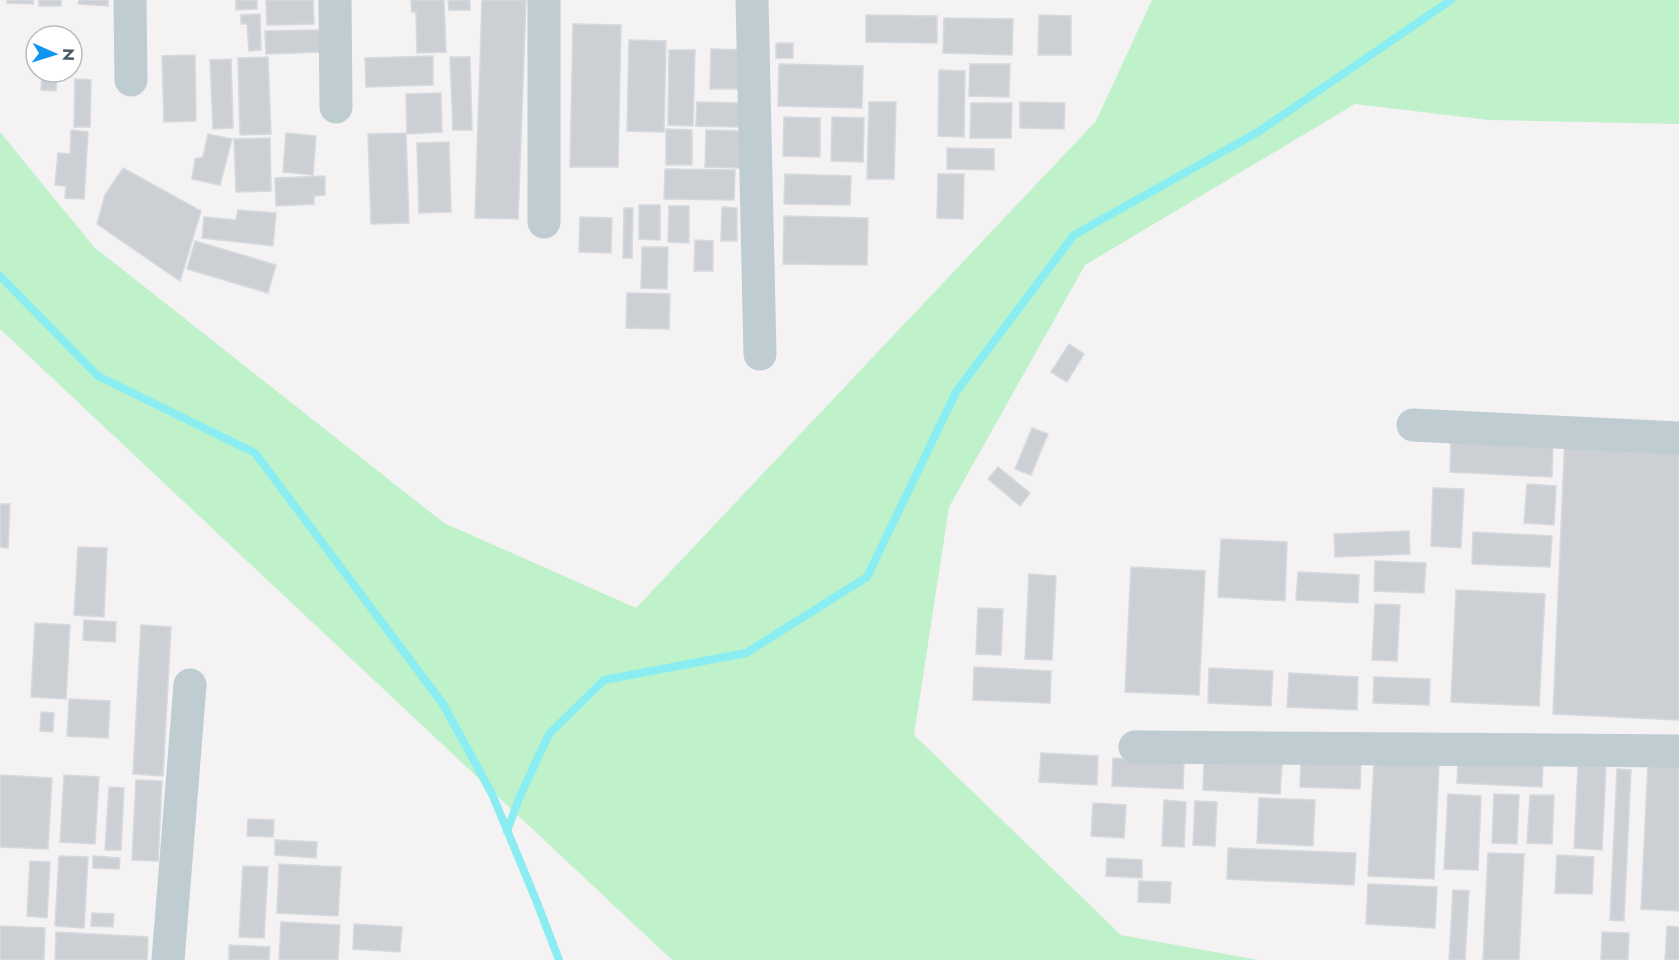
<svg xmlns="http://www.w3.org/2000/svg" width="1679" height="960" font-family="Jost,sans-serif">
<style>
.green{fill:#bff2cb}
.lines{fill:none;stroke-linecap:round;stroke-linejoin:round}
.stream{stroke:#8aedf1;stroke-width:8}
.building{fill:#ccd0d4;stroke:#d6d9dd;stroke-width:1.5}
.minor{stroke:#bfccd2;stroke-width:33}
</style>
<rect width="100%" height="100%" fill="#f4f2f2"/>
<!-- green -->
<path class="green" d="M1152 0H1679V124L1489 120 1355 104 1085 265 949 507 914 735 1121 935 1258 960H672L0 329V132L94 247 444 523 636 608 1096 121Z"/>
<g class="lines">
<!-- stream -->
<path class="stream" d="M0 276 98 376 255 453 443 704 492 794 536 900 559 960
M507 831 520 796 549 734 604 680 746 653 867 577 956 392 1074 235 1258 132 1451 0"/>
</g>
<!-- building -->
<path class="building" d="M7 0H33V4L7 3Z
M39 0H61V6H39Z
M79 0H108V6L78 4Z
M236 0H257V9L236 10Z
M266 0H313L314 24 267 25Z
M411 0H444L446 52 417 53 416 12H412Z
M448 0H470V10H449Z
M482 0H526L518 219 475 218Z
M260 14 261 50 249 51 247 24H241V15Z
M866 15 937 16V43L866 42Z
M1039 15 1071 16V55H1038Z
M944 18 1013 19 1012 55 943 53Z
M573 24 621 25 618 167H570Z
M320 30 321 52 266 54 265 31Z
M629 40 666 41 664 132 627 131Z
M776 43H793V58H776Z
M711 49 743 50V89H710Z
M669 50H695L693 126 668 125Z
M195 55 196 121 164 122 162 56Z
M433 56V85L366 87 365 58Z
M268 57 271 134 240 135 238 58Z
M450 57H470L472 130H453Z
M231 59 233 128 213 129 210 60Z
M779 64 863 66 862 108 778 106Z
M970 64H1010L1009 97 969 96Z
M939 70 965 71 964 137 938 136Z
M42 77H57L56 91 41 90Z
M75 79 91 80 90 127H74Z
M441 93 442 132 407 134 406 94Z
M697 102 742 103 741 127 696 126Z
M869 102H896L894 179H867Z
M1020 102 1065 103 1064 129 1020 128Z
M971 103H1012L1011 138H970Z
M784 117 820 118V157L783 156Z
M832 117 864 118 863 162 831 161Z
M666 129 692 130V165H666Z
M71 130 88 132 84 199 65 198 66 186 55 185 58 153 70 154Z
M706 130 742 131V168L705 167Z
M286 133 316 136 313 175 283 172Z
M406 133 409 223 371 224 368 134Z
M208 134 232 139 220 185 192 179 195 159 203 157Z
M270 138 271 191 236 192 234 139Z
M449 142 451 212 419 213 417 143Z
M947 148 994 149V170L947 169Z
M123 168 201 211 180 281 97 224 105 195Z
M665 169 735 170 734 200 664 199Z
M785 174 851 176 850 205 784 204Z
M938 174H964L963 219 937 218Z
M325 176V195L314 196V204L276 206 275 178Z
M639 205H660V240L639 239Z
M669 206H689V243L668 242Z
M722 207 737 208V241H721Z
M624 208H633L632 258H623Z
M238 210 276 213 273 246 202 238 204 217 236 220Z
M784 216 868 218 867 265 783 264Z
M580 217 612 218 611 253 579 252Z
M695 240 713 241V271H694Z
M195 241 276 265 268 293 187 269Z
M642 247H668L667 289 641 288Z
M627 293 670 294 669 329 626 328Z
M1069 344 1084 354 1067 382 1051 372Z
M1032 428 1048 434 1031 475 1015 469Z
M1565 435 1679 440V720L1553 714Z
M1451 438 1553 443 1552 477 1450 472Z
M998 467 1030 493 1020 506 988 479Z
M1527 484 1556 486 1554 525 1524 523Z
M1433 488 1464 489 1461 548 1431 546Z
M0 504H10L8 548 0 547Z
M1409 531 1410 554 1335 557 1334 534Z
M1473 532 1552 536 1550 567 1472 564Z
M1221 539 1287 542 1285 601 1218 597Z
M78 547 107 548 104 617 74 615Z
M1375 561 1426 563 1424 593 1374 591Z
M1131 567 1205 571 1199 695 1125 692Z
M1298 572 1359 575 1358 603 1296 600Z
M1029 574 1056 576 1052 660 1025 659Z
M1456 590 1545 594 1539 706 1451 702Z
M1375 604 1400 605 1397 661 1372 660Z
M978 608 1003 609 1001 655 976 654Z
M84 620 116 622 115 642 83 640Z
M35 623 70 625 66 699 31 697Z
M141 625 171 627 163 776 133 774Z
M974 667 1051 671 1050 703 973 700Z
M1209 668 1273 671 1271 706 1208 703Z
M1289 673 1358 677 1357 710 1287 707Z
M1374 677 1430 679 1429 705 1373 703Z
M69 699 110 701 108 738 67 736Z
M41 712 54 713 53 732 40 731Z
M1041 753 1098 756 1097 785 1039 782Z
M1113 758 1184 762 1183 789 1112 786Z
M1301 759 1361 762 1360 789 1300 787Z
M1204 760 1282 764 1280 794 1203 790Z
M1458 761 1543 764 1542 787 1457 783Z
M1374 762 1439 765 1434 879 1368 876Z
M1648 763 1679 764V911L1641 909Z
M1578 766 1606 767 1602 850 1574 848Z
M1617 769 1631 770 1624 921 1610 920Z
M0 775 52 778 48 849 0 847Z
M64 775 99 777 95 844 60 842Z
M136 780 162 781 158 861 132 860Z
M109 787 124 788 121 850H105Z
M1448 794 1481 796 1478 870 1444 869Z
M1494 794 1519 795 1517 844 1492 843Z
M1530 795H1554L1552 844 1527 843Z
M1259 798 1315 800 1313 846 1257 843Z
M1164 800 1186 802 1184 847 1162 846Z
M1195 801 1217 802 1215 846 1193 845Z
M1093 803 1126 805 1124 838 1091 836Z
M248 819 274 820 273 837 247 836Z
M275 840 317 842 316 858 275 855Z
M1228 848 1356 853 1354 885 1227 879Z
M1488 853 1524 854 1519 960H1483Z
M1557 855 1594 857 1592 894 1555 893Z
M59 856 88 857 84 928 55 926Z
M93 856 120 858 119 869 93 868Z
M1107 858 1142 860V878L1106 876Z
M30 861 50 862 47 918 27 916Z
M279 864 341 867 338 916 277 913Z
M243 866 268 867 264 938 239 937Z
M1139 881 1171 882 1170 903 1138 902Z
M1368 884 1437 887 1435 928 1366 924Z
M1453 890 1469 891 1465 960H1449Z
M92 913 114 914 113 927 91 926Z
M281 922 340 925 338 960H279Z
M354 924 402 927 400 952 353 949Z
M0 926 45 928 44 960H0Z
M1667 926 1679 927V960H1665Z
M56 932 148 937 147 960H55Z
M1602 932 1629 933 1628 960H1601Z
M229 945 270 947 269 960H229Z"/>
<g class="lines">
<!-- minor -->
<path class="minor" d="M130 0 131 80
M335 0 336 107
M544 0V222
M752 0 760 354
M1413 425 1679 438
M1135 747 1679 751
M168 960 190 685"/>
</g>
<!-- north arrow -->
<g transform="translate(54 54) rotate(93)"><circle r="28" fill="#ffffff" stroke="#b6bdc0" stroke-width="1.5"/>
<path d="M0-4.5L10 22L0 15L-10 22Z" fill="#1096f0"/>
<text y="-9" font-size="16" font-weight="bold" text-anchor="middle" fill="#485961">N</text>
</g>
</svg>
